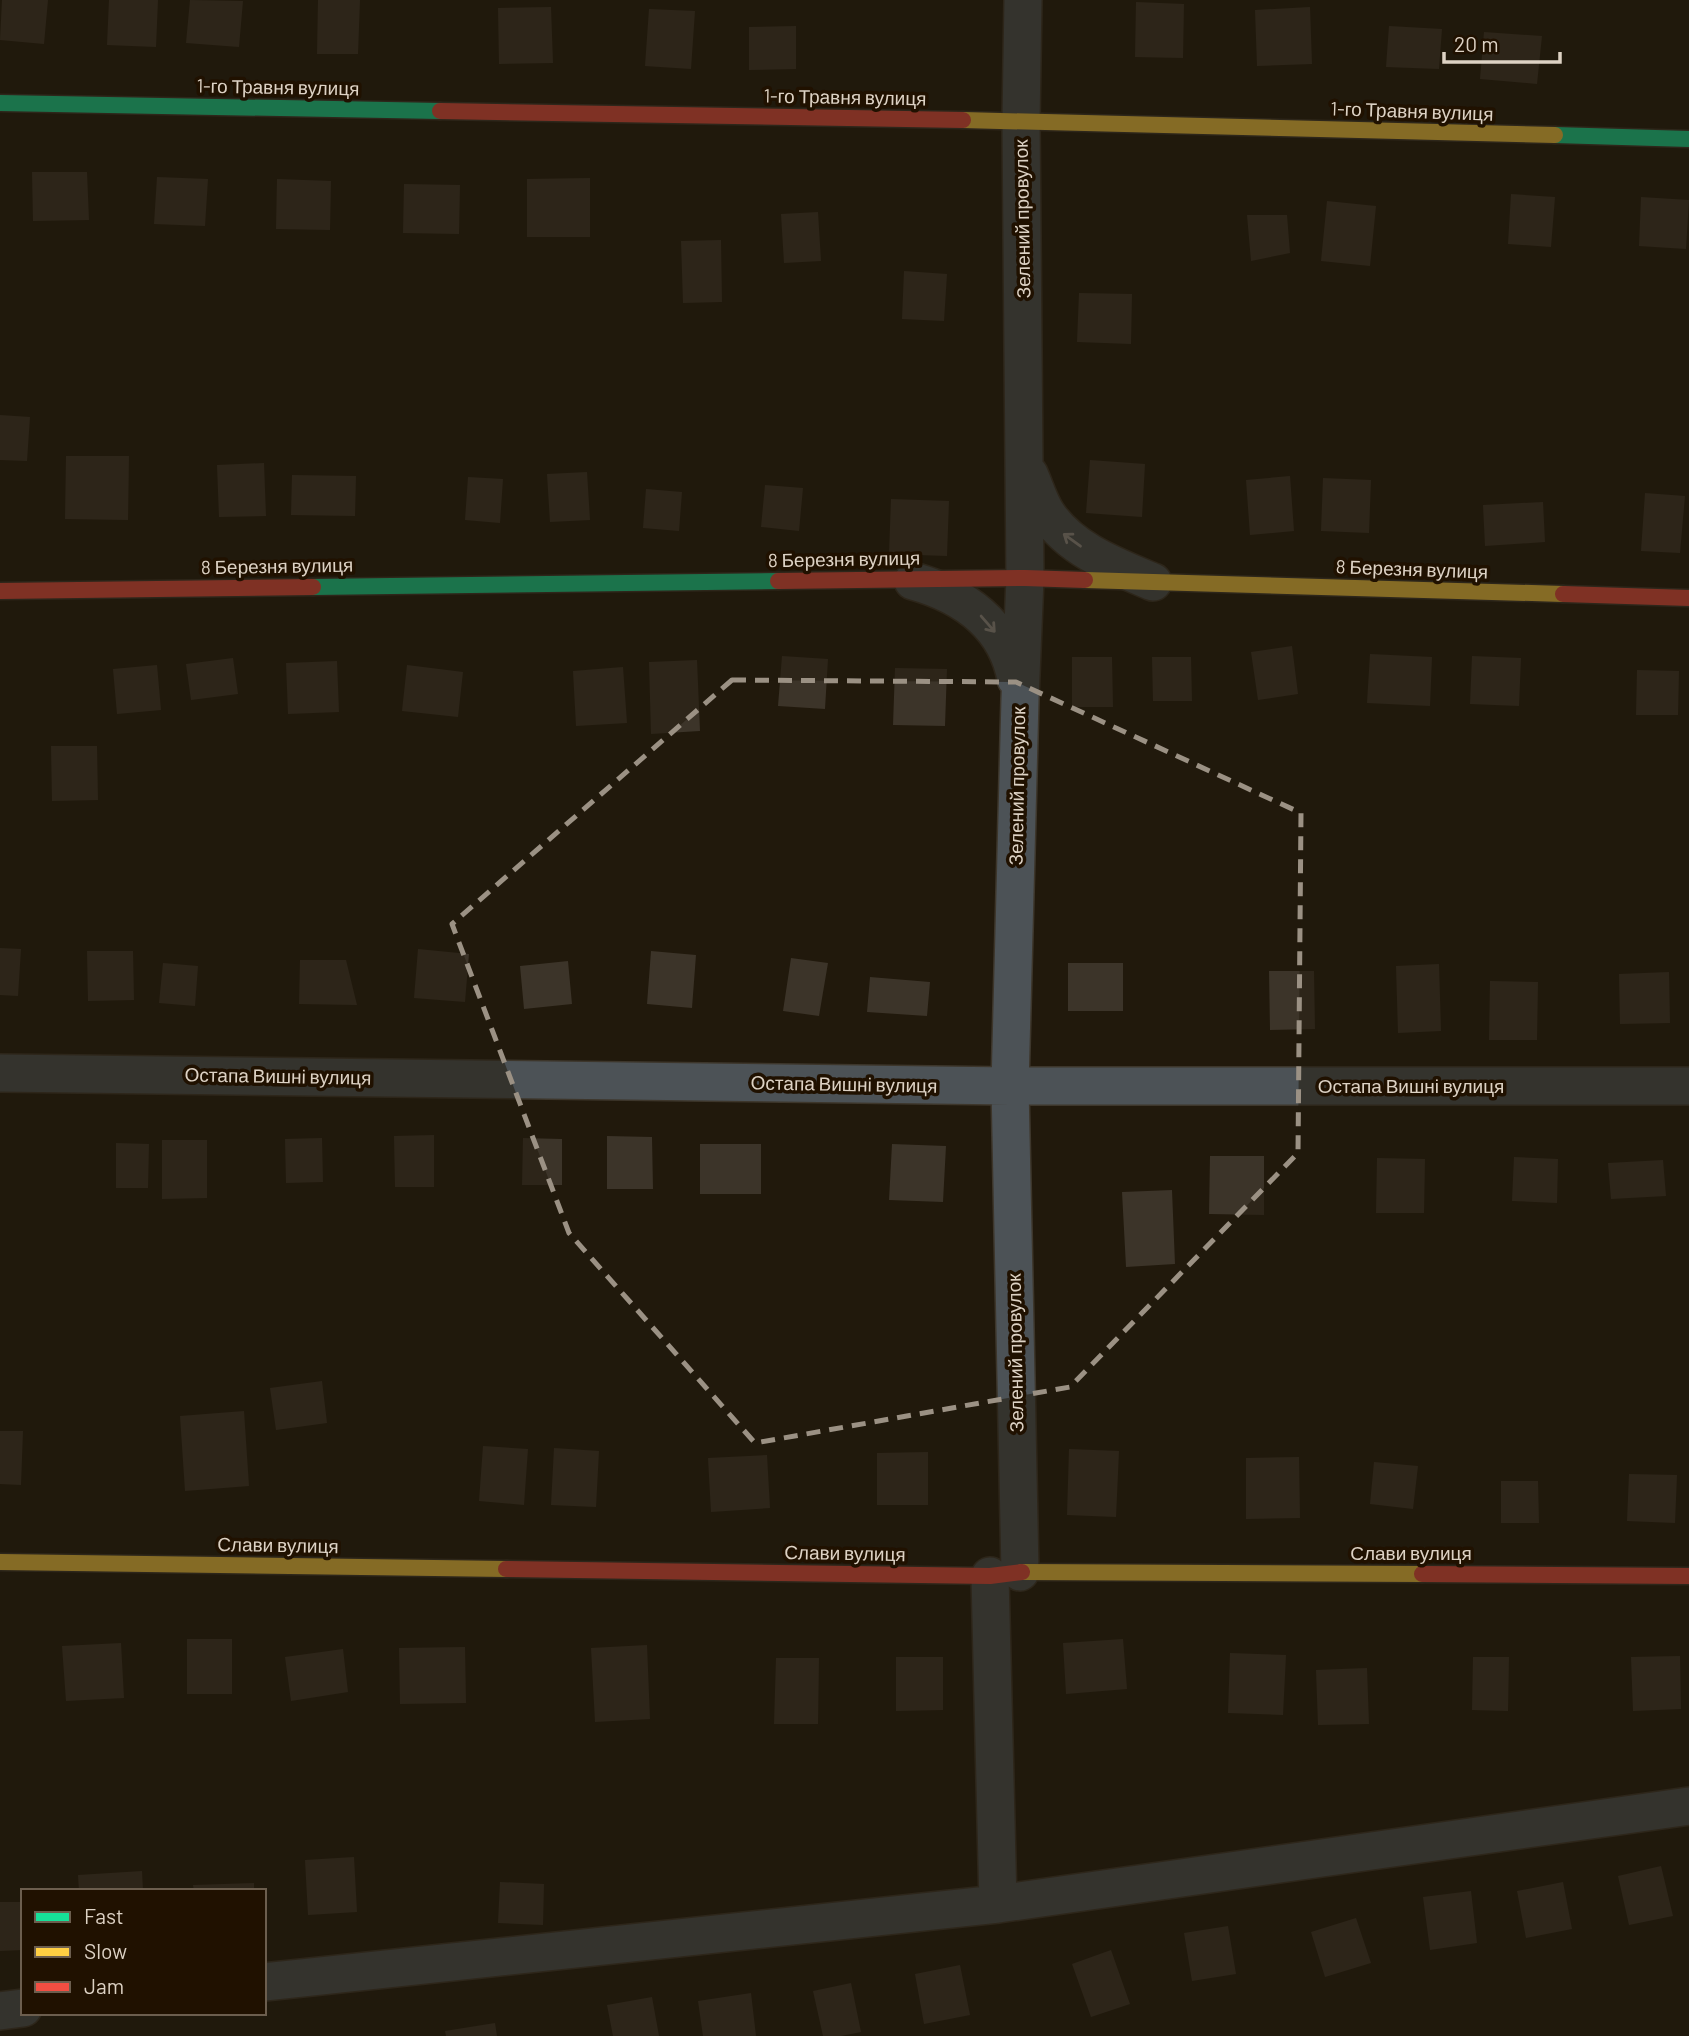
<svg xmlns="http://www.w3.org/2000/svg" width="1689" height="2036" font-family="Barlow,sans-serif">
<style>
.building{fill:#3c3429}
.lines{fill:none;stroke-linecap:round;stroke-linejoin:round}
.street-casing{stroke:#3d362b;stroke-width:40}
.fast-casing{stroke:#3d362b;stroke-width:19}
.slow-casing{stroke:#3d362b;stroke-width:19}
.jam-casing{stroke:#3d362b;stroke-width:19}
.street{stroke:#4c5256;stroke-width:37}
.fast{stroke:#16e098;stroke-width:16}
.slow{stroke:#ffcf43;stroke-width:16}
.jam{stroke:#f24e42;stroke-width:16}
.oneway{stroke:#9c9892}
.marked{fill:none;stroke:#9b9184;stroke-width:5;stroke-dasharray:14 9;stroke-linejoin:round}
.labels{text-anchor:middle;stroke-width:7;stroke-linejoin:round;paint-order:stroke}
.street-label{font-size:19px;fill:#ddd2c4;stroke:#201100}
</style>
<rect width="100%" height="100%" fill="#21190c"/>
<!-- building -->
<path class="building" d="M2 0H48L44 44 0 40Z
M109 0H158L156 47 107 45Z
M190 0 243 1 239 47 186 43Z
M318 0H360L358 54H317Z
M1136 2 1184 4 1183 58 1135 57Z
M551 7 553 63 499 64 498 8Z
M1310 7 1312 64 1257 66 1255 10Z
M649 9 695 11 691 69 645 66Z
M796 26V69L749 70V27Z
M1389 26 1442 29 1439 69 1386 67Z
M1484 32 1542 36 1537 84 1480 79Z
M32 172H87L89 220 33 221Z
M157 177 208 179 205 226 154 224Z
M590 178V237H527V179Z
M277 179 331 181 330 230 276 229Z
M404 184 460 185 459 234 403 233Z
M1511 194 1555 197 1551 247 1508 244Z
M1641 197 1689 200 1686 249 1639 246Z
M1327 201 1376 206 1370 266 1321 261Z
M818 212 821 261 784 263 781 214Z
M1247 215H1287L1290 253 1251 261Z
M721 240 722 302 683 303 681 241Z
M904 271 947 274 944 321 902 319Z
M1079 293 1132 294 1131 344 1077 342Z
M0 415 30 417 27 461 0 460Z
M66 456H129L128 520 65 519Z
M1090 460 1145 464 1142 517 1086 513Z
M264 463 266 516 219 517 217 465Z
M587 472 590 520 550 522 547 474Z
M292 475 356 476 355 516 291 515Z
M1290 476 1294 531 1250 535 1246 480Z
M468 477 503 479 500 523 465 520Z
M1323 478 1371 480 1369 533 1321 531Z
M765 485 803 488 799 531 761 527Z
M646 489 682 492 679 531 643 528Z
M1645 493 1685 496 1680 553 1641 551Z
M891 499 949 501 947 556 889 554Z
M1543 502 1545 542 1485 546 1483 505Z
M1292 646 1298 694 1258 700 1251 652Z
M1370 654 1432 657 1430 706 1367 703Z
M782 656 828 659 825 709 778 706Z
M1472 656 1521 658 1519 706 1470 704Z
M1072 657H1112L1113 707H1072Z
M1152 657H1191L1192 701H1153Z
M233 658 238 694 191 700 186 664Z
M697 660 700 731 651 734 649 662Z
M337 661 339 712 288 714 286 663Z
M157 665 161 710 117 714 113 669Z
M407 665 463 672 458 717 402 711Z
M623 667 627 723 576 726 573 671Z
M895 668 947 669 945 726 893 725Z
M1637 670 1679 671 1678 715H1636Z
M51 746H97L98 800 52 801Z
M0 948 21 949 18 996 0 995Z
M418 949 469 954 465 1002 414 998Z
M87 951H133L134 1000 88 1001Z
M651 951 696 955 692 1008 647 1004Z
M791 958 828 963 819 1016 783 1011Z
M300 960H346L357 1005 299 1004Z
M568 961 572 1004 524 1009 520 966Z
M163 963 198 966 195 1006 159 1003Z
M1068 963H1123V1011H1068Z
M1439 964 1441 1031 1398 1033 1396 966Z
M1269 971H1314L1315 1029 1270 1030Z
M1669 972 1670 1023 1620 1024 1619 974Z
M870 977 930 982 927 1016 867 1012Z
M1490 981 1538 982 1537 1040H1489Z
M434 1135V1187H395L394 1136Z
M607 1136 652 1137 653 1189H607Z
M322 1138 323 1182 286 1183 285 1139Z
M523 1138 562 1139V1185H522Z
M162 1140H207V1198L162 1199Z
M116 1143 149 1144 148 1188H116Z
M700 1144H761V1194H700Z
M892 1144 946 1146 943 1202 889 1200Z
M1210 1156H1264V1215L1209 1214Z
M1514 1157 1558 1159 1557 1203 1512 1201Z
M1377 1158 1425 1159 1424 1213H1376Z
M1663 1160 1666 1196 1611 1199 1608 1163Z
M1172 1190 1175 1264 1126 1267 1122 1192Z
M322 1381 327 1423 276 1430 270 1388Z
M244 1411 249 1486 185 1491 180 1416Z
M0 1431H23L21 1485 0 1484Z
M483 1446 528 1449 524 1505 479 1501Z
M554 1448 599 1451 596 1507 551 1505Z
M1069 1449 1119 1451 1116 1517 1067 1515Z
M928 1452V1505H877V1453Z
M767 1455 770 1508 711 1512 708 1458Z
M1299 1457 1300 1518 1246 1519V1458Z
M1374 1462 1418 1466 1413 1509 1370 1504Z
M1629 1474 1677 1475 1675 1523 1627 1521Z
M1501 1481H1538L1539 1523H1501Z
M187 1639H232V1694H187Z
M1123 1639 1127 1689 1066 1694 1063 1643Z
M121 1643 124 1698 66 1701 62 1646Z
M647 1645 650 1719 595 1722 591 1648Z
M465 1647 466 1703 400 1704 399 1648Z
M343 1649 348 1692 291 1701 285 1657Z
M1230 1653 1286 1655 1283 1715 1228 1713Z
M1680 1656 1681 1709 1633 1711 1631 1657Z
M896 1657H943V1710L896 1711Z
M1473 1657H1509L1508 1711 1472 1710Z
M776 1658H819L818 1724H774Z
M1367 1668 1369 1724 1318 1725 1316 1670Z
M354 1857 357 1912 308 1915 305 1860Z
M1661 1866 1673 1916 1629 1925 1618 1876Z
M142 1871 143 1891H79L78 1875Z
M500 1882 544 1884 543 1925 498 1923Z
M1563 1882 1572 1929 1526 1938 1517 1891Z
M254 1883V1891H194L193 1885Z
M1471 1891 1477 1943 1430 1950 1423 1897Z
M0 1902H22L23 1950 0 1951Z
M1356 1918 1371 1963 1325 1977 1311 1932Z
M1228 1926 1236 1974 1192 1981 1184 1933Z
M1111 1950 1130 2004 1091 2017 1072 1964Z
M960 1965 970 2015 924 2024 915 1974Z
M851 1983 861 2032 841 2036H823L813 1991Z
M751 1993 756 2036H703L698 2001Z
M652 1997 659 2036H613L607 2005Z
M495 2023 497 2036H446L445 2031Z"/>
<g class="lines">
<defs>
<path id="street" d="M1029 474C1035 487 1039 502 1047 514 1071 550 1115 566 1153 582
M913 581C963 595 1006 624 1016 679
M0 1073 1010 1086H1689
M1020 1572 1010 1086 1020 699 1025 578 1021 121 1023 0
M990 1576 998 1904
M264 1982 998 1904 1689 1806
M0 2011 23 2008"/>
<path id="fast" d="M0 103 440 111
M1555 135 1689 139
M313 587 778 581"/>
<path id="slow" d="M963 120 1555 135
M1085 580 1563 594
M0 1562 506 1569
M1022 1572 1422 1574"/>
<path id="jam" d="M440 111 963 120
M778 581 1025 578 1085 580
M0 591 313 587
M1563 594 1689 598
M506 1569 990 1576 1022 1572
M1422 1574 1689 1576"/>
</defs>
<!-- street casing -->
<use href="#street" class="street-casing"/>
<!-- fast casing -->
<use href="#fast" class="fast-casing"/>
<!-- slow casing -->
<use href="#slow" class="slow-casing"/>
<!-- jam casing -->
<use href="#jam" class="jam-casing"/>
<!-- street -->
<use href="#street" class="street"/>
<!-- fast -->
<use href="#fast" class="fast"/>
<!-- slow -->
<use href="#slow" class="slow"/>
<!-- jam -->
<use href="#jam" class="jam"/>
</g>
<!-- one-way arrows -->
<defs><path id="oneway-shaft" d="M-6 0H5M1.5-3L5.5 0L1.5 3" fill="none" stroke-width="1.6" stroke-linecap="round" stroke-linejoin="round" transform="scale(1.75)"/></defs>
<g class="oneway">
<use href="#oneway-shaft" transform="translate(1072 540) rotate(-144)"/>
<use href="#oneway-shaft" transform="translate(988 624) rotate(49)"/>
</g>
<!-- marked area -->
<path d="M0 0H1689V2036H0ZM732 680 1016 682 1301 813 1298 1153 1070 1387 755 1443 569 1233 452 924Z" fill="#21190c" fill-opacity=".55" fill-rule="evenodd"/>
<path class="marked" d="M732 680 1016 682 1301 813 1298 1153 1070 1387 755 1443 569 1233 452 924Z"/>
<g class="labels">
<!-- street labels -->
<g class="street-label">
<text transform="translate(278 87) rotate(1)" y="7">1-го Травня вулиця</text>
<text transform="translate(845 97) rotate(1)" y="7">1-го Травня вулиця</text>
<text transform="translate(1412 111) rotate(2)" y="7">1-го Травня вулиця</text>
<text transform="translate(1022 219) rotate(-91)" y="7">Зелений провулок</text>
<text transform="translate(844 559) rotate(-1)" y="7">8 Березня вулиця</text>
<text transform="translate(277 566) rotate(-1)" y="7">8 Березня вулиця</text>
<text transform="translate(1412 569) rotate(2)" y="7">8 Березня вулиця</text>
<text transform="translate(1017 786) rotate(-89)" y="7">Зелений провулок</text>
<text transform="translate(278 1076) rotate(1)" y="7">Остапа Вишні вулиця</text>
<text transform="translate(844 1084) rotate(1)" y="7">Остапа Вишні вулиця</text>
<text x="1411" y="1093">Остапа Вишні вулиця</text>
<text transform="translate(1015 1353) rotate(-91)" y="7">Зелений провулок</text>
<text transform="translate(278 1545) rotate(1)" y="7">Слави вулиця</text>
<text transform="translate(845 1553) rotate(1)" y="7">Слави вулиця</text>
<text x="1411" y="1560">Слави вулиця</text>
</g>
</g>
<!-- legend -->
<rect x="21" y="1889" width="245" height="126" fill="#201100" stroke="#6c5e4e" stroke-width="2"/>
<rect x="35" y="1912" width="35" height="10" fill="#16e098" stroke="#6c5e4e" stroke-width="2"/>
<text x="84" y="1924" font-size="21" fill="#ddd2c4">Fast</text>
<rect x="35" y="1947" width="35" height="10" fill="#ffcf43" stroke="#6c5e4e" stroke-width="2"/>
<text x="84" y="1959" font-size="21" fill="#ddd2c4">Slow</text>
<rect x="35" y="1982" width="35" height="10" fill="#f24e42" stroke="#6c5e4e" stroke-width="2"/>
<text x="84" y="1994" font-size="21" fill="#ddd2c4">Jam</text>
<!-- scale -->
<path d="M1444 52v10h116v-10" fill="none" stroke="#ddd2c4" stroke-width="3.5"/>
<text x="1454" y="52" font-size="21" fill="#ddd2c4" stroke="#201100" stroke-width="5" paint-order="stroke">20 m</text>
</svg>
